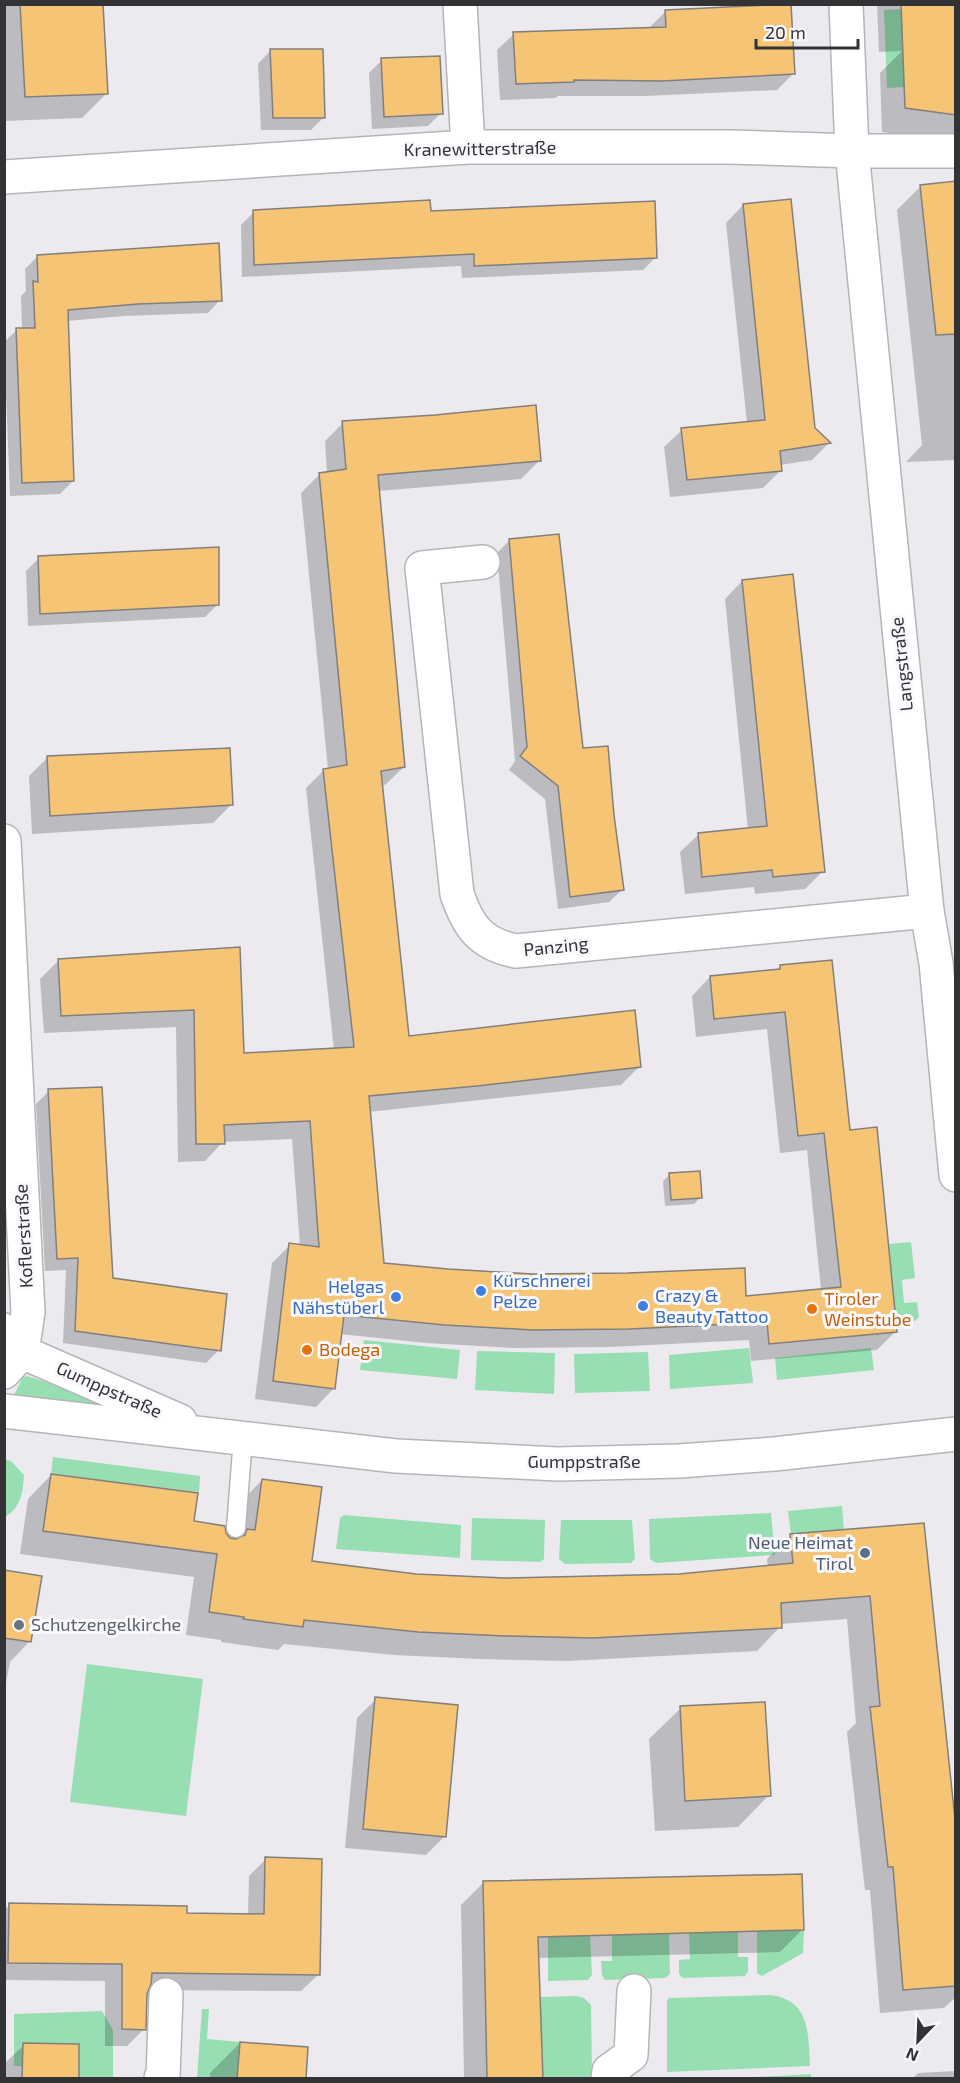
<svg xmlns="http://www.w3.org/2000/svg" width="960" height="2083" font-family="'Exo 2',sans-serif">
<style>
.green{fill:#97dfb3}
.shadow{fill:#0003}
.building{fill:#f5c474;stroke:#827f7c;stroke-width:1.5}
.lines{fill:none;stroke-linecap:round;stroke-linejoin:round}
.lane-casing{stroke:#b6b4b8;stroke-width:21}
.street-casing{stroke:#b6b4b8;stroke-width:36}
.secondary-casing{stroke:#b6b4b8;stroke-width:36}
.lane{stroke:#fff;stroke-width:18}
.street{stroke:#fff;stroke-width:33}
.secondary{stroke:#fff;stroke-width:33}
.shop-dot{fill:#3f7fe0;stroke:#f9f8fc;stroke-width:2}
.food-dot{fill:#e8710a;stroke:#f9f8fc;stroke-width:2}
.service-dot{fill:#5c6f8a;stroke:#f9f8fc;stroke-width:2}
.worship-dot{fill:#6b7280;stroke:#f9f8fc;stroke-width:2}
.labels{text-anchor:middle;stroke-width:6;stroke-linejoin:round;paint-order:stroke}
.street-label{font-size:18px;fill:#333234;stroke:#f9f8fc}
.shop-label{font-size:18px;fill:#366cbe;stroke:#f9f8fc;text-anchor:start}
.food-label{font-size:18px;fill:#c56008;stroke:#f9f8fc;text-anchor:start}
.service-label{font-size:18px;fill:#4e5e75;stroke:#f9f8fc;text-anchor:end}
.worship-label{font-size:18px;fill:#5b616d;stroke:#f9f8fc;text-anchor:start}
</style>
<rect width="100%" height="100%" fill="#eceaef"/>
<!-- green -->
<path class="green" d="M901 9 905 87 887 88 884 10Z
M911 1242 915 1278 902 1280 904 1303 917 1302 919 1317 915 1321 896 1322 888 1244Z
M364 1340 460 1350 457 1379 360 1370Z
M749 1348 753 1383 670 1389 669 1355Z
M871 1348 874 1370 777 1380 775 1358Z
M477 1351 555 1353 554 1394 475 1390Z
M648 1352 650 1391 575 1393 574 1354Z
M27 1376 97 1399 95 1410 16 1398 14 1395 23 1377Z
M53 1457 200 1476 199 1492 51 1474Z
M5 1459 11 1461 24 1475C23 1493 21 1507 5 1517Z
M842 1506 844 1530 791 1534 788 1511Z
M771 1513 775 1555 656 1563 650 1559 649 1519Z
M344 1515 461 1525 460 1558 336 1549 340 1518Z
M472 1518 545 1520 544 1559 540 1562 471 1560Z
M561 1520H632L635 1559 631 1563 565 1564 559 1559Z
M87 1664 203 1679 186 1816 70 1802Z
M804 1930 803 1953 762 1976 757 1973V1931Z
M738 1932V1957H748V1972L745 1976 683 1978 679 1974V1960L690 1959 689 1933Z
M669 1934 670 1974 665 1978 605 1980 602 1975 601 1961H612V1935Z
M590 1935 592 1975 588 1980 548 1981V1937Z
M770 1995C811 2000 808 2034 810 2066L667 2072V2001L669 1998Z
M576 1996 584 1998 591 2005 592 2078H543L540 1997Z
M202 2009H209L207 2039 240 2042 237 2078H197Z
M102 2011 113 2030V2078H79V2044L23 2043V2066H14V2014Z
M811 2074V2078H732H737Z"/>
<!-- shadow -->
<path class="shadow" d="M4 4H102L106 94 82 118 4 121Z
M877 4H954L956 142 882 132 880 73 902 51 879 52Z
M665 12 793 74 777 90 645 96H558L556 98 500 100 497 50 514 34 648 29Z
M270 51 324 117 311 130H261L258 64Z
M382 60 441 113 428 126 372 129 369 73Z
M956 183V460L906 462 922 445 897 210 921 186Z
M743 205 814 429 829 443 812 460 780 465 781 470 763 488 670 497 664 447 682 430 747 423 726 223Z
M254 212 429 213 656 257 643 270 462 278 461 266 242 277 241 225Z
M38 256 220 300 208 313 124 316 67 321 73 481 60 494 10 496 4 342 17 330H22L21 296 26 291 25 269Z
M343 423 540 460 521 479 378 491 404 767 385 785 381 786 408 1038 639 1067 621 1085 368 1112 382 1264 745 1298 821 1290 807 1150 780 1153 767 1029 696 1037 692 996 710 977 776 971 781 966 849 1132 895 1332 877 1350 751 1361 749 1340 611 1347 513 1348 426 1343 340 1334 334 1388 316 1407 255 1399 272 1263 290 1245 300 1246 292 1139 223 1142 205 1161 178 1162 176 1027 44 1033 40 979 58 961 238 948 242 1055 334 1050 306 788 324 770 328 769 301 493 320 474 327 473 325 441Z
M510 540 581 749 612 815 622 890 609 902 558 909 545 799 509 770 515 761 497 553Z
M39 558 218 604 205 617 28 626 26 571Z
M742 581 823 871 805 889 755 894 754 887 685 894 680 852 698 835 748 830 725 599Z
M48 757 232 804 213 823 32 834 29 776Z
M49 1091 111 1279 219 1350 206 1363 63 1343 66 1270 45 1271 36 1104Z
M670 1174 700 1198 694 1204 665 1206 663 1181Z
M51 1475 193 1523 225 1534 234 1540 239 1504 262 1480 310 1562 416 1575 505 1580 679 1575 768 1567 767 1559 791 1535 923 1524 956 1857V1997L944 2008 880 2013 870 1890H865L847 1732 856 1723 847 1619 780 1624V1627L757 1651 567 1661 480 1659 394 1655 284 1644 278 1650 221 1642V1640L186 1635 194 1577 20 1554 28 1499Z
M4 1572 30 1641 10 1662 4 1693Z
M376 1699 445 1836 426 1855 345 1848 357 1718Z
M681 1708 769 1795 738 1827 655 1831 649 1739Z
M266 1859 319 1974 301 1991 147 1990 144 2029 127 2046H105V1981L4 1980V1910L10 1905 186 1915 248 1916 249 1876Z
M483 1883 802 1930 780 1952 537 1958 541 2078H464L461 1905Z
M240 2043 304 2078H210V2073Z
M24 2045 77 2078H5V2063Z
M956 2071V2078H897L914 2077 918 2073Z"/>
<!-- building -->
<path class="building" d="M20 4H103L108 94 25 97Z
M791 4 795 74 662 81 574 80V82L516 84 513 32 666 27 665 10Z
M901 4H956V115L905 108Z
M270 49H323L325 118H273Z
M440 56 443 114 384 117 381 58Z
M956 181V334L936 335 920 185Z
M791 199 815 428 831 443 780 451 782 471 687 480 681 428 765 420 743 204Z
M430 200 431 211 655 201 657 258 474 266V254L254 265 253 210Z
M219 243 222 301 138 304 68 310 74 481 22 483 16 328H35L33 281 38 282 37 255Z
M536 405 541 461 378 475 405 767 381 771 409 1036 635 1010 641 1067 477 1086 369 1096 384 1263 448 1269 532 1274 628 1273 745 1268 746 1296 841 1287 824 1133 798 1136 785 1012 714 1019 710 976 780 969V965L832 960 850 1130 877 1127 897 1332 769 1344 767 1322 630 1329 532 1330 445 1325 344 1315 335 1389 273 1381 289 1243 319 1247 310 1121 224 1125 225 1144H196L194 1010 61 1016 58 959 240 947 244 1053 354 1047 323 769 347 765 319 473 346 469 342 421 435 415Z
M559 534 583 748 608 746 614 815 624 890 570 897 558 786 520 756 527 747 509 539Z
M219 547V605L40 614 38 556Z
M793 574 825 872 773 877 772 870 702 877 698 833 767 826 742 580Z
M230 748 233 805 50 816 47 756Z
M102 1087 113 1278 227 1294 221 1351 75 1331 78 1258 57 1259 48 1089Z
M700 1171 702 1198 671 1200 669 1173Z
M51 1474 198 1493 194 1521 225 1526 226 1533 230 1538 236 1539 245 1535 247 1529 255 1530 262 1479 322 1487 312 1561 416 1574 505 1578 679 1574 793 1563 790 1534 924 1523 956 1829V1986L903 1990 893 1867H888L870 1707 880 1706 870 1596 781 1603 782 1628 593 1638 505 1636 418 1632 304 1620 303 1627 243 1619 244 1617 209 1612 217 1554 43 1531Z
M4 1570 42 1576 31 1642 4 1638Z
M375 1697 458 1705 446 1837 363 1829Z
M765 1702 771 1796 685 1801 680 1706Z
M265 1857 322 1859 320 1975 152 1973 151 1984 147 1994 146 2030 122 2029V1964L8 1963 9 1903 187 1906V1913L264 1914Z
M802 1874 804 1930 538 1937 543 2079H487L483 1881Z
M240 2042 308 2047 306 2079H237Z
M23 2043 79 2044V2079H22Z"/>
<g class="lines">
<defs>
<path id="lane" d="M4 1322 21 1351
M236 1528 243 1438"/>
<path id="street" d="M460 4 468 147
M4 177 468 147H730L852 151H956
M483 562 422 568 457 894C468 926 480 944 516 951L927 911
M4 841 28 1312 22 1352 4 1372
M4 1347 22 1352 180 1421
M4 1411 396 1456 558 1464 679 1461 774 1454 956 1434
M161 2078 163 2076 166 1995
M608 2078 609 2071 631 2055 634 1991"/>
<path id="secondary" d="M846 4 852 151 927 911 936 963 956 1175"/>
</defs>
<!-- lane casing -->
<use href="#lane" class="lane-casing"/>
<!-- street casing -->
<use href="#street" class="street-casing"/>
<!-- secondary casing -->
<use href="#secondary" class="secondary-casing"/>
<!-- lane -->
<use href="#lane" class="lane"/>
<!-- street -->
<use href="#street" class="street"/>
<!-- secondary -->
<use href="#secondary" class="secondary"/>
</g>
<!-- markers -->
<g class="shop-dot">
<circle cx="481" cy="1291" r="6"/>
<circle cx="396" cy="1297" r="6"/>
<circle cx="643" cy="1306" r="6"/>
</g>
<g class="food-dot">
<circle cx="812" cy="1309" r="6"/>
<circle cx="307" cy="1350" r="6"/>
</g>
<circle class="service-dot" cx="865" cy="1553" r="6"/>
<circle class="worship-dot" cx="19" cy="1625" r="6"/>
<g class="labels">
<!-- street labels -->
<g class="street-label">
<text transform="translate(480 149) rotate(-1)" y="6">Kranewitterstraße</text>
<text transform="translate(902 664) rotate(-96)" y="6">Langstraße</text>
<text transform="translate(556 947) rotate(-6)" y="6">Panzing</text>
<text transform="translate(24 1236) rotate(-93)" y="6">Koflerstraße</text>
<text transform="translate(109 1390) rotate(24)" y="6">Gumppstraße</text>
<text x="584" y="1468">Gumppstraße</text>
</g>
<!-- shop labels -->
<g class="shop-label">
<text x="493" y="1287">Kürschnerei<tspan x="493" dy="21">Pelze</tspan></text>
<text x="384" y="1293" text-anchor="end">Helgas<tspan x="384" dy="21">Nähstüberl</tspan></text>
<text x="655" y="1302">Crazy &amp;<tspan x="655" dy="21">Beauty Tattoo</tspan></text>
</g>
<!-- food labels -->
<g class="food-label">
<text x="824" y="1305">Tiroler<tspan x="824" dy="21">Weinstube</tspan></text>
<text x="319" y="1356">Bodega</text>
</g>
<!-- service labels -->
<g class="service-label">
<text x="853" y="1549">Neue Heimat<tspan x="853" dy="21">Tirol</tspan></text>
</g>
<!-- worship labels -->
<g class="worship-label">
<text x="31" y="1631">Schutzengelkirche</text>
</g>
</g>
<!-- border -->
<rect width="960" height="2083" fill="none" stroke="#333234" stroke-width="12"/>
<!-- north arrow -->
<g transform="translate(918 2041) rotate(203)" stroke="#f9f8fc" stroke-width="4.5" paint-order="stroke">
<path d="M0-4.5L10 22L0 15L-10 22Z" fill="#333234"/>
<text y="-9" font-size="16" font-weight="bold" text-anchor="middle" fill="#333234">N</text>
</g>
<!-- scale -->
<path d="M756 39v9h102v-9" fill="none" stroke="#333234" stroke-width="3"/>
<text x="765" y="39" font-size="18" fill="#333234" stroke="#f9f8fc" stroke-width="4.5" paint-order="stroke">20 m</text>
</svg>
